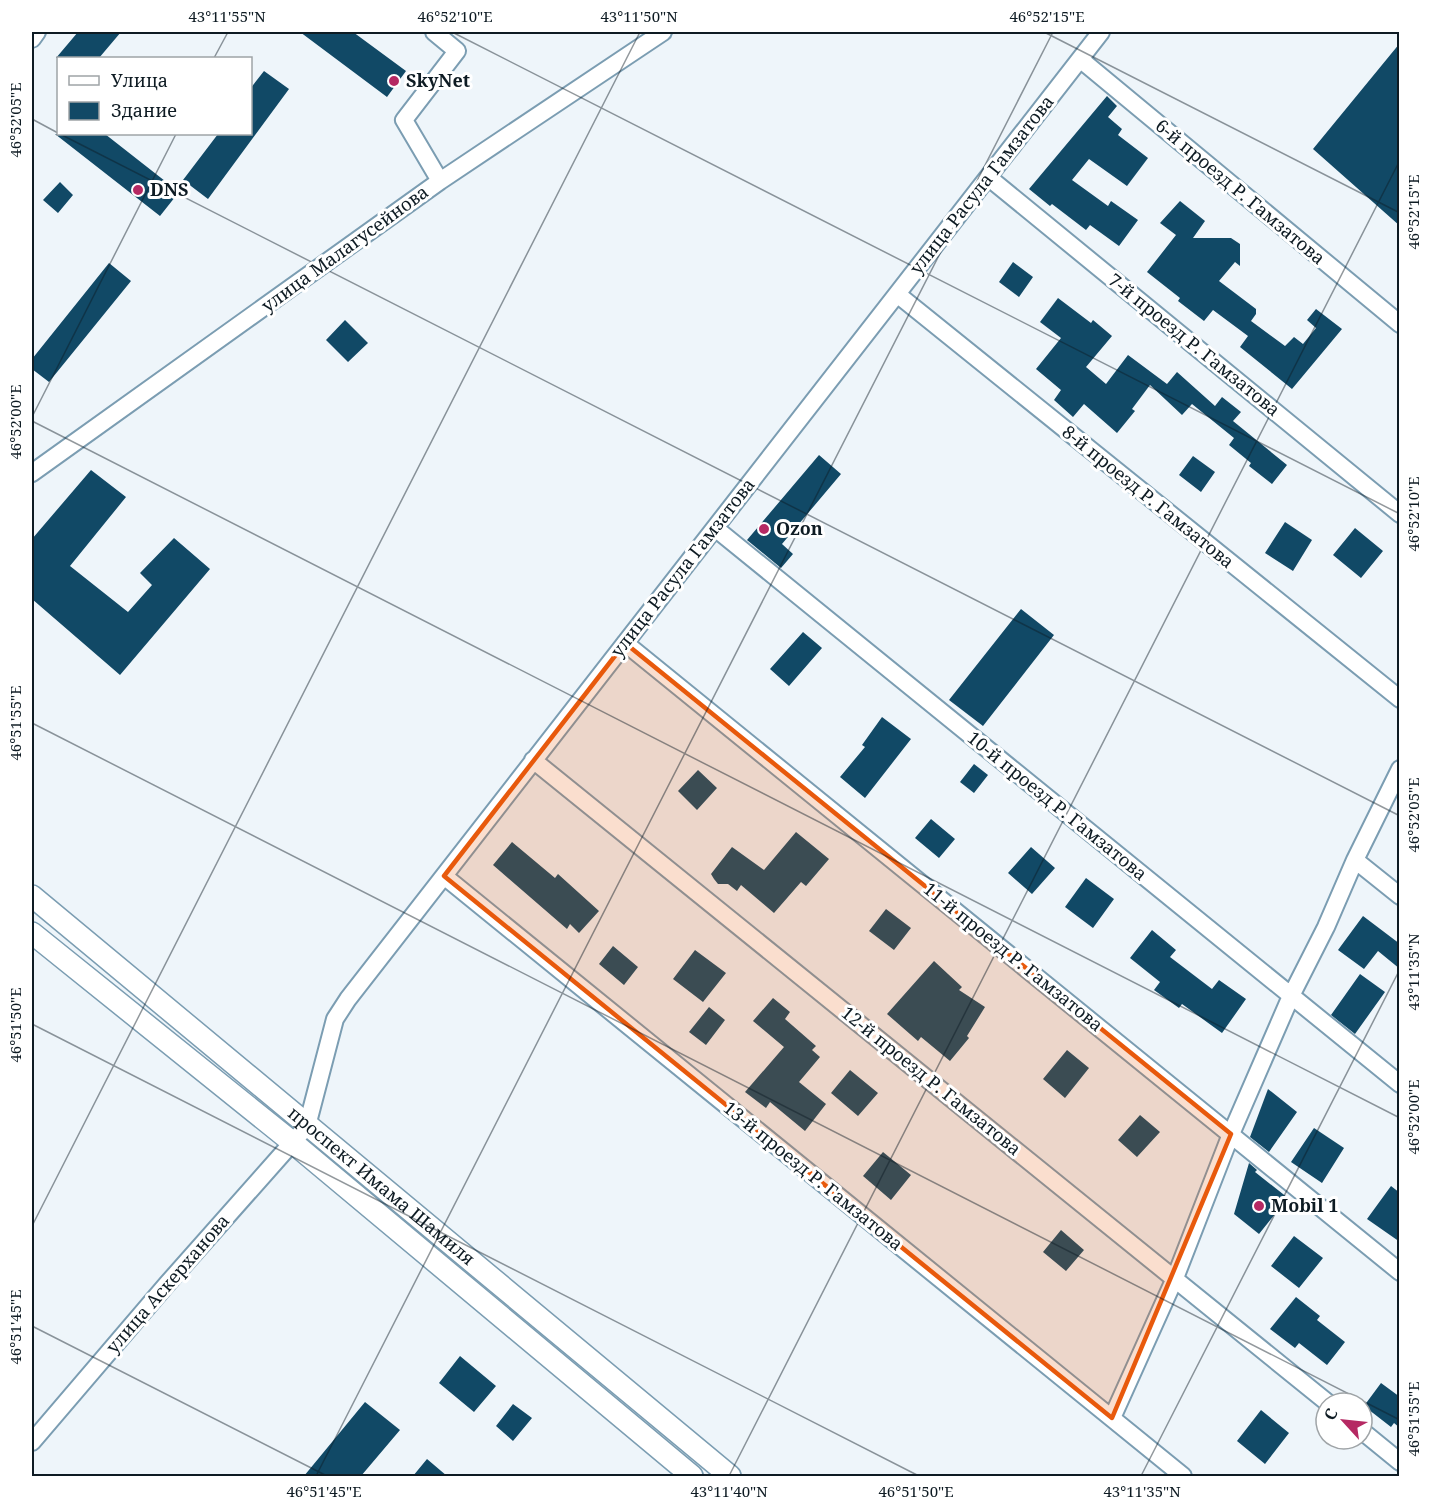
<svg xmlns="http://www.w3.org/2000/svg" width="1431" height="1508" font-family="'Noto Serif',serif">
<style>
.building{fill:#114966}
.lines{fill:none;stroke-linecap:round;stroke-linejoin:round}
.minor-casing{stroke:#7b9db2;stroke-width:20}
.major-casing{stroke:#7b9db2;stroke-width:24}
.minor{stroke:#fff;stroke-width:16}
.major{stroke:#fff;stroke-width:21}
.marked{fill:#e8590c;fill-opacity:0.2;stroke:#e8590c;stroke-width:4.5;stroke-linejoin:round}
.ticks{fill:none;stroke:#0e1b23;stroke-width:1.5;stroke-opacity:0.45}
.poi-dot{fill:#b52963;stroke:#fff;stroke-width:2}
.labels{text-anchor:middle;stroke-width:6;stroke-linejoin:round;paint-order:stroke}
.poi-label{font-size:18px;font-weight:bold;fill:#0e1b23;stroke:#fff;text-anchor:start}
.street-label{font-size:18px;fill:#0e1b23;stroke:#fff}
.neatline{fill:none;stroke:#0e1b23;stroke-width:2}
.ticks-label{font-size:15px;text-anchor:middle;fill:#0e1b23}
</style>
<rect width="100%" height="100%" fill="#eef5fa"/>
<!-- building -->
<path class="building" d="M78 32H121L99 58H56Z
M300 32H353L406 71 387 97Z
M1400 43V226L1313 149Z
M264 71 289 89 208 199 183 180 218 134H250V89Z
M1107 96 1117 106 1108 117 1122 129 1118 135 1148 158 1127 186 1089 159 1072 180 1108 206 1111 201 1138 220 1119 246 1090 225 1086 230 1052 204 1050 206 1029 189Z
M55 134H105L179 192 160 216Z
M60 182 73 195 58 213 43 200Z
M1180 201 1205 221 1193 238H1231L1240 244V266L1235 262 1219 281 1256 309V314L1251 321 1285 346 1294 337 1303 344 1316 328 1307 320 1316 309 1342 329 1292 389 1240 347 1248 336 1213 310 1204 321 1178 301 1180 298 1147 272 1176 235 1160 223Z
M1013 262 1033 277 1019 297 999 282Z
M109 263 131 281 49 382 32 369V359Z
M1058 298 1091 323 1093 320 1112 336 1086 367 1106 384 1128 355 1167 384 1177 372 1215 406 1222 397 1241 412 1233 421 1287 465 1272 484 1249 466 1251 463 1229 445 1234 438 1192 404 1182 415 1150 385 1132 409 1135 411 1117 433 1084 404 1073 417 1054 400 1061 390 1036 369 1061 338 1040 322Z
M345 320 368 343 348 362 326 340Z
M819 455 841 474 782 544 793 554 781 568 747 540Z
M1193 456 1215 472 1201 492 1179 475Z
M91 470 126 497 70 566 128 612 152 585 140 573 174 538 210 569 120 675 32 599V539Z
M1285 522 1312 540 1293 571 1265 553Z
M1355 528 1383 551 1361 578 1333 555Z
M1021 609 1054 635 983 726 949 700Z
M803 632 822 648 789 686 770 669Z
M882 717 911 739 865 798 840 777 865 747 862 745Z
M974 764 988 775 974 793 960 782Z
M698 770 717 788 697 810 678 791Z
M931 819 955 839 939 858 915 838Z
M796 832 829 859 806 886 801 882 774 913 741 885 737 891 728 884H718L714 879 711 874 732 847 764 870Z
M512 842 555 878 558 874 599 911 579 933 570 924 567 929 493 865Z
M1031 847 1055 868 1032 894 1008 873Z
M1086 878 1114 899 1093 928 1065 907Z
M886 909 911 928 894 950 869 931Z
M1363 916 1400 944V969L1378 951 1364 969 1338 950Z
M1152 930 1176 950 1170 957 1212 989 1219 980 1246 999 1222 1033 1182 1004 1179 1008 1154 990 1160 982 1130 958Z
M613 946 638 967 624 985 599 964Z
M695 950 726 973 703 1002 673 979Z
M934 961 962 987 959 990 985 1007 967 1036 969 1038 950 1061 921 1037 918 1041 887 1014Z
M1360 974 1385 992 1355 1034 1331 1015Z
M773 998 790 1012 785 1019 816 1046 812 1050 820 1057 799 1082 826 1104 805 1131 770 1102 766 1108 745 1092 784 1047 753 1021Z
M709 1007 725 1020 706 1045 689 1032Z
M1067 1050 1089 1068 1065 1098 1043 1079Z
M850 1070 878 1093 858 1116 831 1093Z
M1268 1089 1297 1112 1269 1152 1250 1137Z
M1140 1115 1160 1132 1137 1157 1118 1140Z
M1314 1128 1344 1148 1322 1183 1291 1162Z
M883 1152 911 1175 891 1200 863 1176Z
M1249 1163 1257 1170 1255 1172 1288 1198 1259 1234 1234 1214Z
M1391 1186 1400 1193V1242L1367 1219Z
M1061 1230 1084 1250 1066 1271 1043 1252Z
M1294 1236 1323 1258 1299 1288 1271 1266Z
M1296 1297 1320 1316 1317 1320 1345 1342 1327 1365 1299 1343 1295 1348 1270 1329Z
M460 1356 496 1386 474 1412 439 1383Z
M1381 1383 1400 1397V1428L1394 1423 1391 1427 1364 1406Z
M365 1402 400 1430 361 1476H304Z
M513 1404 532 1418 513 1441 496 1426Z
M1261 1410 1289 1433 1265 1464 1237 1441Z
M427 1459 447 1476H413Z"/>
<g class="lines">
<defs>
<path id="minor" d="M434 32 457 51 404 120 440 181
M32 39 37 32
M1080 59 1400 324
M988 177 1400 514
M897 294 1400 699
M32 473 440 181 663 32
M715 528 1400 1084
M625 643 1400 1272
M533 760 1328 1403
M1355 860 1400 896
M444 876 1183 1476
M1112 1418 1175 1278 1231 1134 1291 996 1326 927 1355 860 1400 769
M1362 1431 1400 1462
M32 1442 167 1284 307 1126 335 1019 348 999 1101 32"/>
<g id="major">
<path id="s1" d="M32 896 730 1476"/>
<path d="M32 933 292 1142 692 1476"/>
</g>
</defs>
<!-- minor casing -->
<use href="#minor" class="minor-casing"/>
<!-- major casing -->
<use href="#major" class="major-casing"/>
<!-- minor -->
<use href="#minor" class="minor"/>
<!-- major -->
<use href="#major" class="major"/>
</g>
<!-- marked area -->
<path class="marked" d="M625 643 1231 1134 1112 1418 444 876Z"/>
<!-- ticks -->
<path class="ticks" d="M452 32 1400 514M1044 32 1400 213M214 58 228 32M32 119 58 133M60 134 1400 816M32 417 176 134M32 421 1400 1118M32 723 1400 1420M32 1024 919 1476M32 1226 640 32M32 1326 327 1476M316 1476 1053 32M729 1476 1400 160M1141 1476 1400 969"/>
<!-- markers -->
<g class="poi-dot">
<circle cx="394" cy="81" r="6"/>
<circle cx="138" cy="190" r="6"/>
<circle cx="764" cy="529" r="6"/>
<circle cx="1259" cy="1206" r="6"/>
</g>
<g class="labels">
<!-- poi labels -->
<g class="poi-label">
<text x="406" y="87">SkyNet</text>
<text x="150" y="196">DNS</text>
<text x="776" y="535">Ozon</text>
<text x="1271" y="1212">Mobil 1</text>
</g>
<!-- street labels -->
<g class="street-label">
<text transform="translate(982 185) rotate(-52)" y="6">улица Расула Гамзатова</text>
<text transform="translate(1240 192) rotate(40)" y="6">6-й проезд Р. Гамзатова</text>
<text transform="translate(345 249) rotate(-36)" y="6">улица Малагусейнова</text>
<text transform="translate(1194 345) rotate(39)" y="6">7-й проезд Р. Гамзатова</text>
<text transform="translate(1148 497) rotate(39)" y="6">8-й проезд Р. Гамзатова</text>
<text transform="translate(683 568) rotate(-52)" y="6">улица Расула Гамзатова</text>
<text transform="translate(1057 806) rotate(39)" y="6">10-й проезд Р. Гамзатова</text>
<text transform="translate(1013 957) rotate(39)" y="6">11-й проезд Р. Гамзатова</text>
<text transform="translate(931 1081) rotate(39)" y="6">12-й проезд Р. Гамзатова</text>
<text transform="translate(813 1176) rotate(39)" y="6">13-й проезд Р. Гамзатова</text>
<text dy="6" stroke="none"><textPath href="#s1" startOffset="454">проспект Имама Шамиля</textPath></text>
<text transform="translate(168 1284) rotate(-49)" y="6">улица Аскерханова</text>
</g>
</g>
<!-- border -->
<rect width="1431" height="1508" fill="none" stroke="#ffffff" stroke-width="66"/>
<!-- legend -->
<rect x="57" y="57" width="195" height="78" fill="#ffffff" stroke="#9fa4a7" stroke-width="1.5"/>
<rect x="69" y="76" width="30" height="9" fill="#ffffff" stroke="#9fa4a7" stroke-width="1.5"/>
<text x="111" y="87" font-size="18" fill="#0e1b23">Улица</text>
<rect x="69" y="102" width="30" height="18" fill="#114966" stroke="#9fa4a7" stroke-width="1.5"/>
<text x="111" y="117" font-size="18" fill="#0e1b23">Здание</text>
<!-- north arrow -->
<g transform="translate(1344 1421) rotate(297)"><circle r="28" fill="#ffffff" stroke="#9fa4a7" stroke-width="1.5"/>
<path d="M0-4.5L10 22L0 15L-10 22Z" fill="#b52963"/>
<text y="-9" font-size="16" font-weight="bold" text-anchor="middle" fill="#0e1b23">С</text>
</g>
<rect x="33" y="33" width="1365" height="1442" class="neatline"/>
<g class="ticks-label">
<text x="227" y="22">43°11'55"N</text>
<text x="455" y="22">46°52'10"E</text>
<text x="639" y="22">43°11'50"N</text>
<text x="1047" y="22">46°52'15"E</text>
<text transform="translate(16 120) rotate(-90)" y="5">46°52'05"E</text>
<text transform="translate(1414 212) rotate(-90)" y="5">46°52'15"E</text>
<text transform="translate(16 422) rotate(-90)" y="5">46°52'00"E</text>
<text transform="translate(1414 514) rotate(-90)" y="5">46°52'10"E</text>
<text transform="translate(16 723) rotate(-90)" y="5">46°51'55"E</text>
<text transform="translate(1414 815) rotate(-90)" y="5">46°52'05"E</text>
<text transform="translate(1414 972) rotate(-90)" y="5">43°11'35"N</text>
<text transform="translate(16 1025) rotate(-90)" y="5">46°51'50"E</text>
<text transform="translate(1414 1117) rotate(-90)" y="5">46°52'00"E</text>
<text transform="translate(16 1327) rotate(-90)" y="5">46°51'45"E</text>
<text transform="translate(1414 1419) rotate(-90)" y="5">46°51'55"E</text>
<text x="324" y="1497">46°51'45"E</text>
<text x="729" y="1497">43°11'40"N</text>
<text x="916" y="1497">46°51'50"E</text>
<text x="1142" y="1497">43°11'35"N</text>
</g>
</svg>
